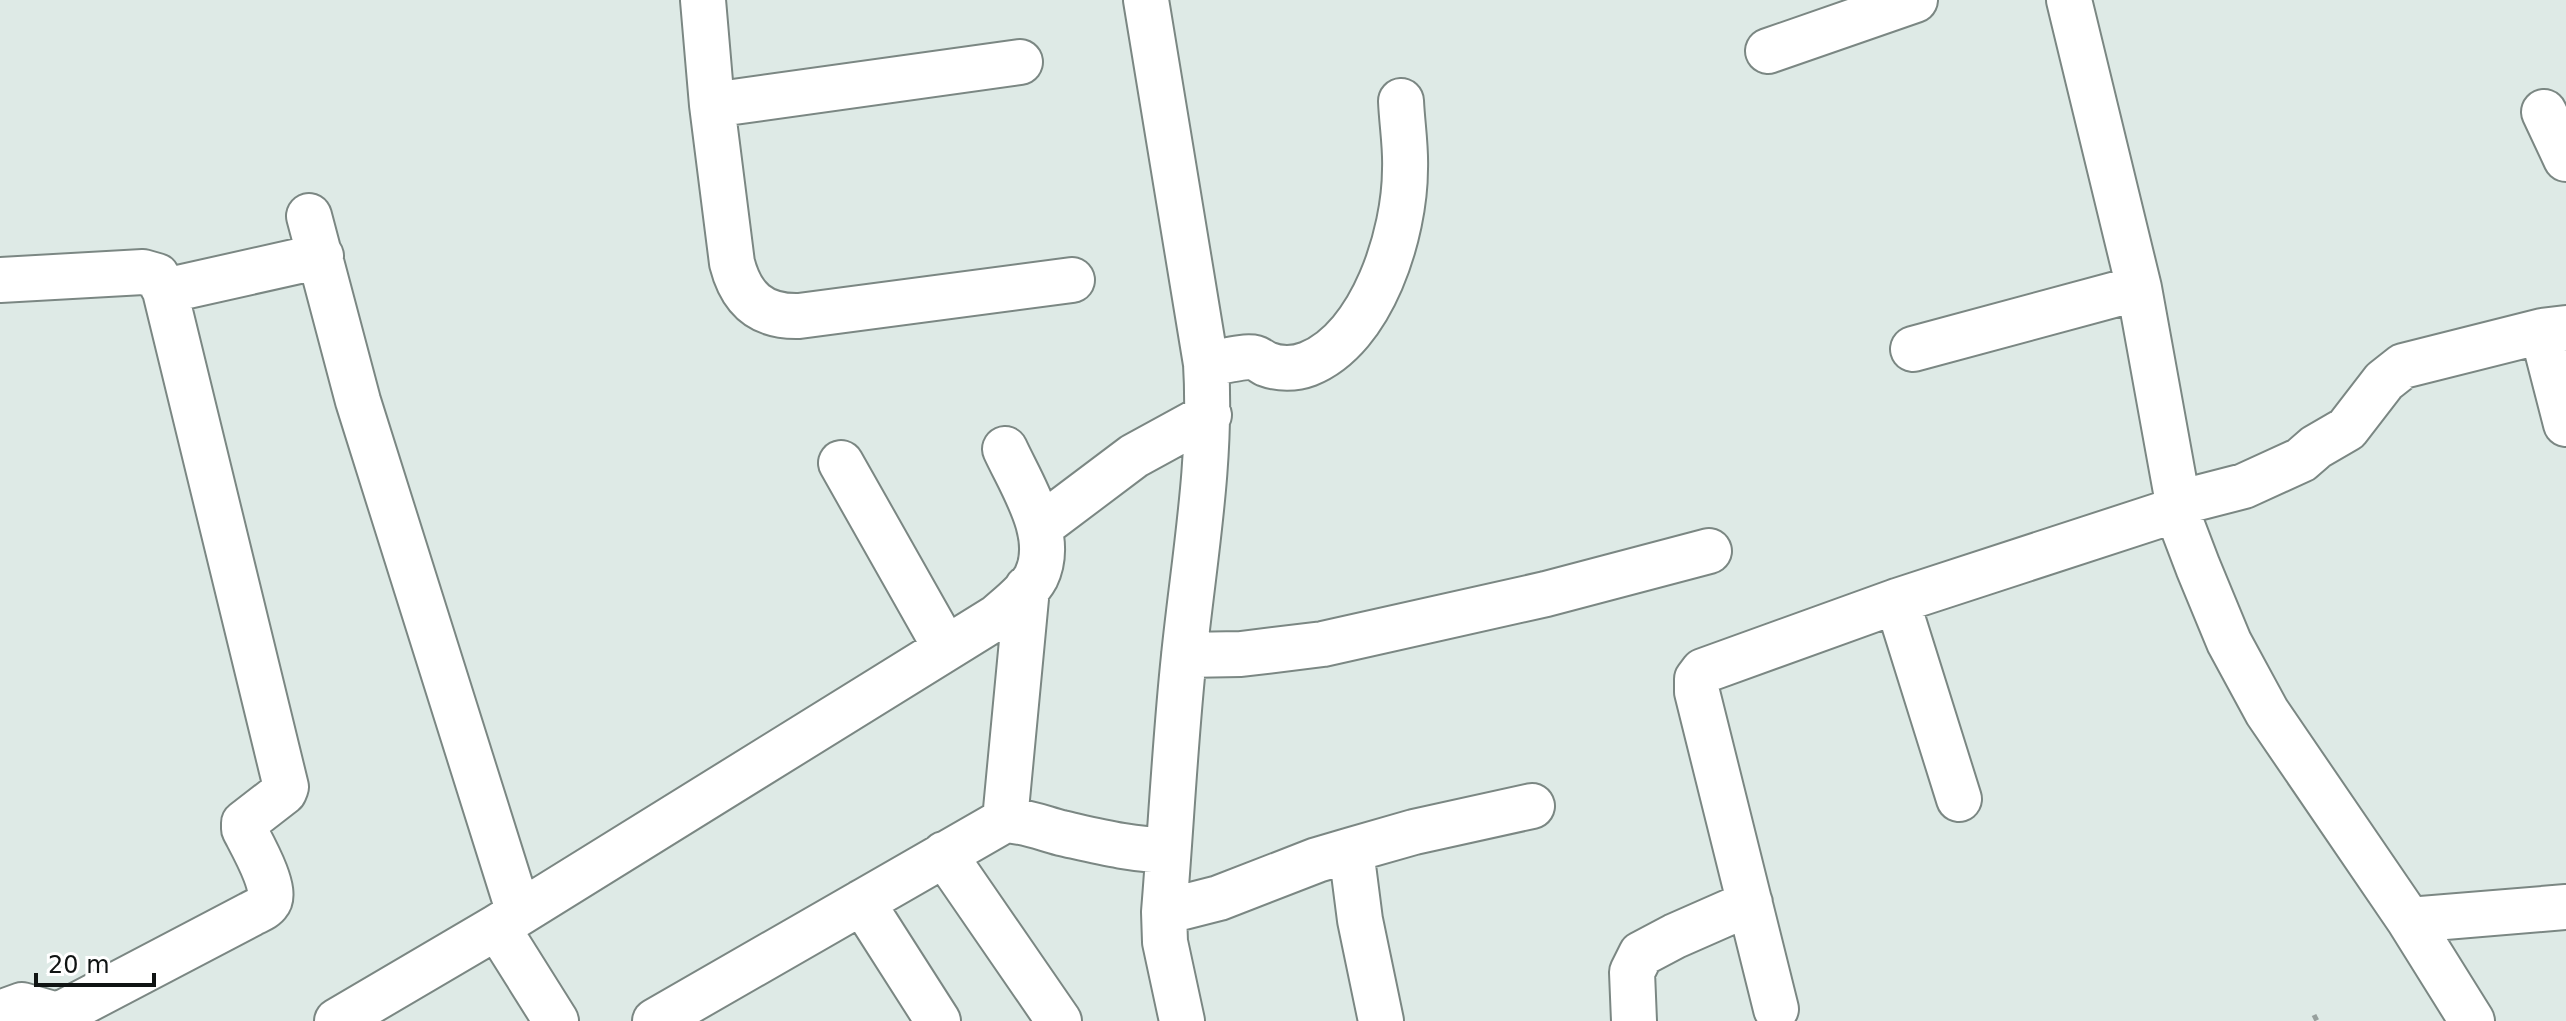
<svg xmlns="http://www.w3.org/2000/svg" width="2566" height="1021" font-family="'DejaVu Sans',sans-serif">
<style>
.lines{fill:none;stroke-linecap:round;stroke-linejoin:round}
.minor-casing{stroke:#7b8783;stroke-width:48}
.path{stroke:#97a09d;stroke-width:5;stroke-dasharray:6 4;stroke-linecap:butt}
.minor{stroke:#fff;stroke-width:44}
</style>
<rect width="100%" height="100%" fill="#deeae6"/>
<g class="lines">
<defs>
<path id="minor" d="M703 0 712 105 732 263C741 298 760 317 799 316L1072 280
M1146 0 1206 364C1212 462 1194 559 1184 656 1175 741 1171 827 1164 912L1165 942 1182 1021
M2069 0 2139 288 2182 525 2198 567 2229 642 2267 712 2409 920 2472 1021
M1768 51 1915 0
M712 105 1020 62
M2544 112 2566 159
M309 216 358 401 519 913
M0 280 143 272 157 276 165 291
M2542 331 2566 424
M1913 349 2139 288
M1206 364C1218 363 1244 355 1255 358 1259 359 1262 362 1266 364 1279 369 1295 369 1308 364 1373 338 1405 233 1405 169 1406 147 1402 124 1401 101
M841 463 945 647
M2178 503 2244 486 2301 460 2316 447 2347 429 2384 381 2403 366 2542 331 2566 328
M1041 526 1134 456 1209 415
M1897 601 1959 799
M1184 655 1241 654 1323 644 1546 594 1709 551
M1005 820 1027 588
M1351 850 1360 920 1381 1021
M944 854 1059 1021
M862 902 938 1021
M1164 912 1219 898 1317 860 1351 850 1414 832 1532 806
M2409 920 2566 907
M497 927 556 1021
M1776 1009 1697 692V679L1703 671 1897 601 2179 509
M0 1013 22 1005 57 1015 61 1021
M47 1021 251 914C256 911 265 908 268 903 279 891 251 843 244 829V823L284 792 286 787 165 291 321 256
M337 1021 497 927 997 617C1009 606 1028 592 1036 577 1056 536 1022 486 1005 449
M655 1021 1005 820C1026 821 1042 828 1061 833 1097 841 1131 850 1168 850
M1634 1021 1632 972 1641 954 1675 936 1750 903"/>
</defs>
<!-- minor casing -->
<use href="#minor" class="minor-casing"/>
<!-- path -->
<path class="path" d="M2314 1015 2317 1021"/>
<!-- minor -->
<use href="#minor" class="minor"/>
</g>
<!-- scale -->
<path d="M36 973v12h118v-12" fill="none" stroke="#101413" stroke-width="4"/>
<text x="48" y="973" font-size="24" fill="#101413" stroke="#ffffff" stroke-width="6" paint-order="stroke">20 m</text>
</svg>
